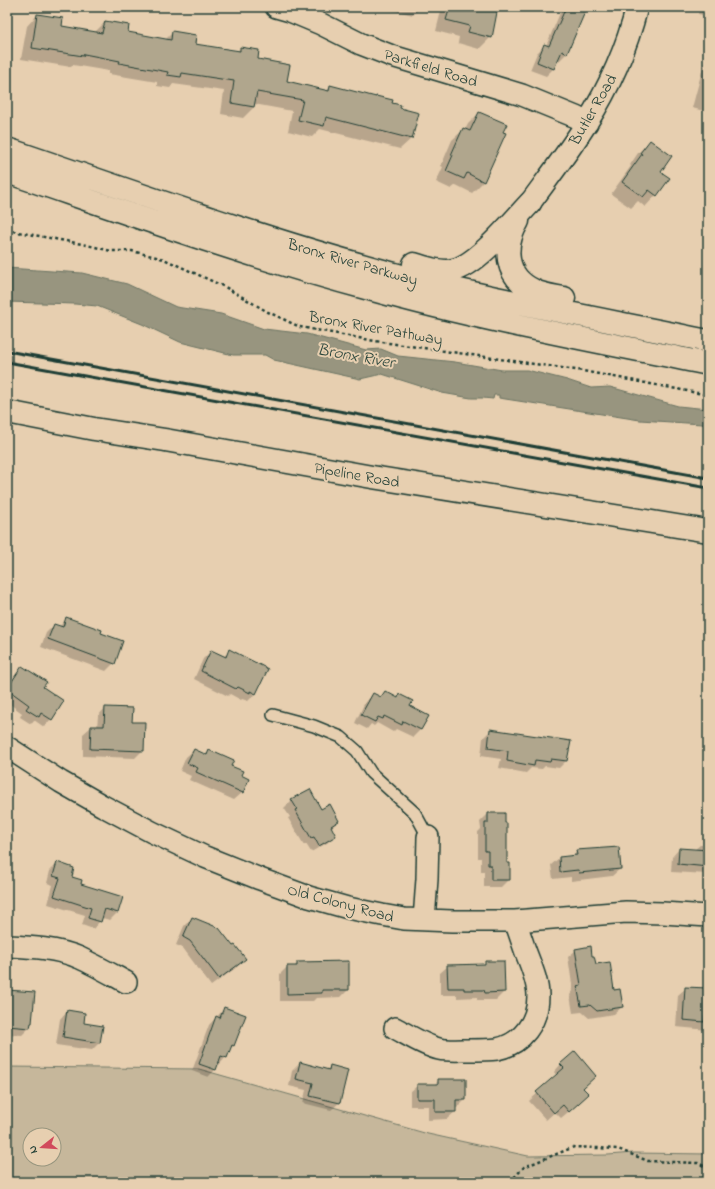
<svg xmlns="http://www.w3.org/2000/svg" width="715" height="1189" font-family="'Indie Flower',sans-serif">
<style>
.green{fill:#c6b79b;stroke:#727a68;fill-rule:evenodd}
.water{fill:#98957f;stroke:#687261}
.shadow{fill:#0003}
.building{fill:#b0a68d;stroke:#1f3d34}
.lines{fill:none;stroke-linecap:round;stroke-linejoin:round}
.lane-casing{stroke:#1f3d34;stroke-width:14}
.street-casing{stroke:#1f3d34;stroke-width:24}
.secondary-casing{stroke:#1f3d34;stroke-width:25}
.highway-casing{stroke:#1f3d34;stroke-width:25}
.path{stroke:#1f3d34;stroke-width:2.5;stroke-dasharray:3 3;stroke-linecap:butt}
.lane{stroke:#e7cfb0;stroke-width:11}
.street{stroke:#e7cfb0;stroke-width:21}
.secondary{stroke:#e7cfb0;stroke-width:22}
.highway{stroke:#e7cfb0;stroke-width:22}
.rail{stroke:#1f3d34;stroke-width:3}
.labels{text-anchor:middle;stroke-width:4;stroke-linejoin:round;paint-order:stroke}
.street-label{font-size:16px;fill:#1f3d34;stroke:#e7cfb0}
.water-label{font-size:17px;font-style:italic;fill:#2b463c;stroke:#e7cfb0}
</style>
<rect width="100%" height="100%" fill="#e7cfb0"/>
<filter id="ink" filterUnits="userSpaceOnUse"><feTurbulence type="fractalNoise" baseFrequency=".025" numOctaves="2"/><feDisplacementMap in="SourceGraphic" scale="8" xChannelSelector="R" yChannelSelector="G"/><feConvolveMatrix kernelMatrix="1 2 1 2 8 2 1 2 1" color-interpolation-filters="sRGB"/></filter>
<g filter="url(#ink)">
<!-- green -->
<path class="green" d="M7 1067 199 1069 428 1134 528 1156 608 1155 633 1153 708 1154V1182H7ZM30 1135H54V1159H30Z"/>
<!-- water -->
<path class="water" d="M7 268 82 273 127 284 176 307 221 314 264 329 307 334 366 350 381 349 398 356 455 362 502 370H527L567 380 591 388 610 387 678 406 708 409V426L702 424 640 420 499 398V395H494L493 399 483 398H471L442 393 382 374 360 379 274 360 265 355H233L180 342 142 324 97 306 75 304 7 302Z"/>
<!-- shadow -->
<path class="shadow" d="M380 7H420L413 15Z
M442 7H497L491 37 479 49 458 43 459 37 436 31Z
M565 7H572L567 53 559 61 557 60 553 69 546 76 530 70 537 53 544 46H546L560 13Z
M700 7H708V16L698 14Z
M37 15 60 27 94 33 105 22 126 33 165 40 173 32 193 45 237 51 241 48 286 82 326 91 331 87 391 103 398 109 411 139 400 149 320 129 312 137 288 131 292 111 254 104V107L243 118 221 114 224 91 173 84 170 88 157 86V82L109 74V71L73 65 71 67 21 59 27 26Z
M708 48V112L692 108Z
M479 113 505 133 483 182 472 193 456 185 451 189 436 182 443 167 441 166 452 140 464 129 465 130 468 124Z
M650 141 660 172 668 178 656 195 645 207 638 201 631 208 611 194 631 166 630 165 638 153Z
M67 618 100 634 114 663 106 671 41 647 46 633 54 625 59 627Z
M211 651 223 657 230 651 255 694 248 701 242 699 241 700 230 694 228 696 194 679 203 659Z
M22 667 42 687 51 719 44 727 34 720 31 724 20 717 22 713 7 702V687L15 675Z
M385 692 397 698 400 696 409 706 428 716 420 730 413 737 396 729 393 732 377 723 374 726 371 724 367 729 355 723 365 702 373 694 379 698Z
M105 708 131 723 143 750 135 758 83 756V734L91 727H97L98 716Z
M491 730 566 761 559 768 545 766 542 769 531 768 526 773 499 768 501 759 481 756 483 738Z
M194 750 205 755 209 751 230 766 240 776 248 779 242 793 234 800 189 780 191 776 180 771 186 757Z
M292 800 320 811 338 821 331 828 335 836 327 843 311 852 306 844 304 845 288 818 290 817 284 808Z
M488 814H504L506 864 509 879 501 887H484V872H481V858H478V832L481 829 480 822Z
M700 845H708V874L671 872 672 857 679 849 694 850Z
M577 851 620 869 612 876 571 881V877L553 879 551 865 559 858 572 856Z
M58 863 71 877 80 885 122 897 117 913 110 920 102 918 100 921 93 929 82 925 85 915 48 904 53 885 47 883 50 871Z
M192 918 233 948 245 959 237 967 211 986 183 948 176 945 184 926Z
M576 950 592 958 595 966 614 991 622 1007 614 1014 589 1018 582 1012 573 1013 570 995 573 991 568 957Z
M486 962 504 992 496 1000H477V997L457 998V995H440V973L448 966 483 965Z
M298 963 348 990 341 997 316 998 313 1001H280V974L287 967H294Z
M686 988 708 989V1030L676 1027 678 995Z
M7 991 30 1024 29 1028 22 1035 7 1034Z
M225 1008 234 1045 229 1050 226 1057 219 1065 217 1064 215 1070 208 1077 192 1071 209 1025Z
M67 1011 83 1024 100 1042 92 1050 56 1045 60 1019Z
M300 1063 327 1070 330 1066 347 1071 339 1103 331 1110 303 1103 306 1090 289 1086 292 1071Z
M561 1064 582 1088 580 1102 561 1118 555 1112 546 1120 529 1101 557 1076 554 1072Z
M439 1080H465V1100L457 1108H455V1112L447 1119 428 1120V1106H410V1092L418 1085H434Z"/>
<!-- building -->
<path class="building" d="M450 7H498L492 38 468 32 470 26 446 20Z
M566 7H575L585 12 567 54 562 51 554 69 537 62 544 44 549 46Z
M37 14 63 18 62 26 102 33 105 21 129 25 128 32 171 40 172 31 196 35 195 44 240 51V47L259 50 258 59 290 65 287 81 329 91 330 85 376 97V96L393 100 392 103 401 105 400 108 419 113 412 139 326 117 324 126 298 120 303 100 257 92 254 107 231 103 234 81 182 73 181 77 167 75 168 72 119 63 120 61 84 54 83 56 32 48Z
M479 112 507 124 503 132 506 133 484 182 467 173 464 179 446 171 453 155H451L463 128 470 131Z
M650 140 672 156 661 172 670 178 657 196 649 190 643 197 622 182 642 154 640 153Z
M66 617 102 630 101 633 123 641 115 664 48 639 54 624 63 627Z
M229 649 268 669 256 694 250 691V693L238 687 236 689 201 671 211 650 226 657Z
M22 666 47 682 43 687 64 701 52 720 41 713 39 717 26 709 29 705 7 689Z
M385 691 398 698 399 694 413 701 410 706 429 716 421 730 403 721 402 725 384 716 383 719 378 717 375 722 361 715 373 693 381 697Z
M105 707 133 708 132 722H145L144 751 90 749 91 726H104Z
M490 729 571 741 567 761 551 759 550 762 535 760 534 766 507 761 508 751 488 748Z
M194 749 207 755 209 750 215 753 216 752 234 760 231 766 243 771 241 775 249 779 243 793 196 772 198 768 187 763Z
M310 789 321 809 330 804 339 821 331 826 336 836 319 846 314 837 311 838 295 810 297 809 291 799Z
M488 813H505V823H507V863H510V880H491V865H488V851H485V823H488Z
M619 847 621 869 579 873 578 870 560 872 559 857 577 855 576 850Z
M679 848 708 850V867L678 864Z
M57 862 74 868 72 877 82 880 81 884 123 897 118 913 105 909 101 922 88 918 91 908 54 896 60 878 53 876Z
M192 917 219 928 233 946 235 945 246 959 219 979 190 941 183 937Z
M591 946 592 956H594L596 964 610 962 614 990 620 989 623 1007 597 1011 590 1005 581 1006 577 986 581 985 575 949Z
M349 961V990H322V993L287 994V966H297V962Z
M485 961H504L505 992 485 993 484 990H464V988H448L447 965 485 964Z
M685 987 708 988V1017L705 1016 704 1022 683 1020Z
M7 990 35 992 32 1023H31L30 1028 7 1026Z
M224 1007 246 1015 234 1046 232 1045 227 1058 221 1056 216 1070 199 1064 216 1016 220 1018Z
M67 1010 85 1013 84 1023 103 1026 100 1043 63 1037Z
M575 1051 596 1076 583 1088 589 1094 569 1112 563 1105 554 1113 536 1092 564 1068 560 1064Z
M300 1062 329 1070 330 1065 348 1070 340 1103 310 1096 313 1083 296 1079Z
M438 1079H466V1100H456V1112H435V1099H417V1084H438Z"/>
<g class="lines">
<defs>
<path id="lane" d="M273 715 314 726 341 737 357 751 371 773 415 813 428 837"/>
<path id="street" d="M276 7 290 11 321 24 361 44 392 56 522 95 576 117 587 123
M530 203C549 177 569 151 586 124 609 88 627 47 637 7
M7 747 61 782 103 806 152 832 205 857 260 879 309 897 348 908 382 915 404 919 452 921H515L626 912 663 913 708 916
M424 920 427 879 428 837
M7 946C31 947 57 948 80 958 95 965 111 974 126 982
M395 1028C408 1035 425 1046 439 1049 448 1051 460 1050 469 1050 478 1050 488 1050 497 1049 522 1044 538 1022 538 996 538 979 529 962 524 947 521 938 518 929 515 921"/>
<path id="secondary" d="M7 412 94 429 165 440 372 477 708 531"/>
<path id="highway" d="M7 149C129 190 251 235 376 269 485 299 597 318 708 341
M7 172C127 213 246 256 369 289 480 320 595 341 708 364
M518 221C503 246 504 276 533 290 542 295 554 296 564 298
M414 264C427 268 441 273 454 270 478 264 512 222 530 203"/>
</defs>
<!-- lane casing -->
<use href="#lane" class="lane-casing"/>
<!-- street casing -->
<use href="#street" class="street-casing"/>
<!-- secondary casing -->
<use href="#secondary" class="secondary-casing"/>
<!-- highway casing -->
<use href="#highway" class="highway-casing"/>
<!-- path -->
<path class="path" d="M7 230 87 245 111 251H132L164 259 225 287 268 312 300 327 375 341 583 371 708 395
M510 1182 524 1167 574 1147 618 1149 648 1161 698 1163 708 1168"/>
<!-- lane -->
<use href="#lane" class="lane"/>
<!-- street -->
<use href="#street" class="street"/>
<!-- secondary -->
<use href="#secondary" class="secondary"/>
<!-- highway -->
<use href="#highway" class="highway"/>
<!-- rail -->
<path class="rail" d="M7 351 708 478
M7 362 708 488"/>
</g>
</g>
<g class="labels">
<!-- street labels -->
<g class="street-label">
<text transform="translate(431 67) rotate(17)" y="6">Parkfield Road</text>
<text transform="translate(592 109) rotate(-60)" y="6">Butler Road</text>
<text transform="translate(353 261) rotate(16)" y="6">Bronx River Parkway</text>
<text transform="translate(376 327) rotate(10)" y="6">Bronx River Pathway</text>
<text transform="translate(357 474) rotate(10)" y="6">Pipeline Road</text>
<text transform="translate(341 902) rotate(15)" y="6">Old Colony Road</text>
</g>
<!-- water labels -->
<g class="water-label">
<text transform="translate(356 355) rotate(10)" y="6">Bronx River</text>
</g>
</g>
<!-- margin -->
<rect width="715" height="1189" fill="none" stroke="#e7cfb0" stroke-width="24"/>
<rect x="12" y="12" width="691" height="1165" fill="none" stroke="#1f3d34" stroke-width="1.5" filter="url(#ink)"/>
<!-- north arrow -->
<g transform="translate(42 1147) rotate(253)"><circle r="19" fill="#e7cfb0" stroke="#97957e"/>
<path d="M0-3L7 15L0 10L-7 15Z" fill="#d1495b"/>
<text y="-6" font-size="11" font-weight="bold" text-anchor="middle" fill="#1f3d34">N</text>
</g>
</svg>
